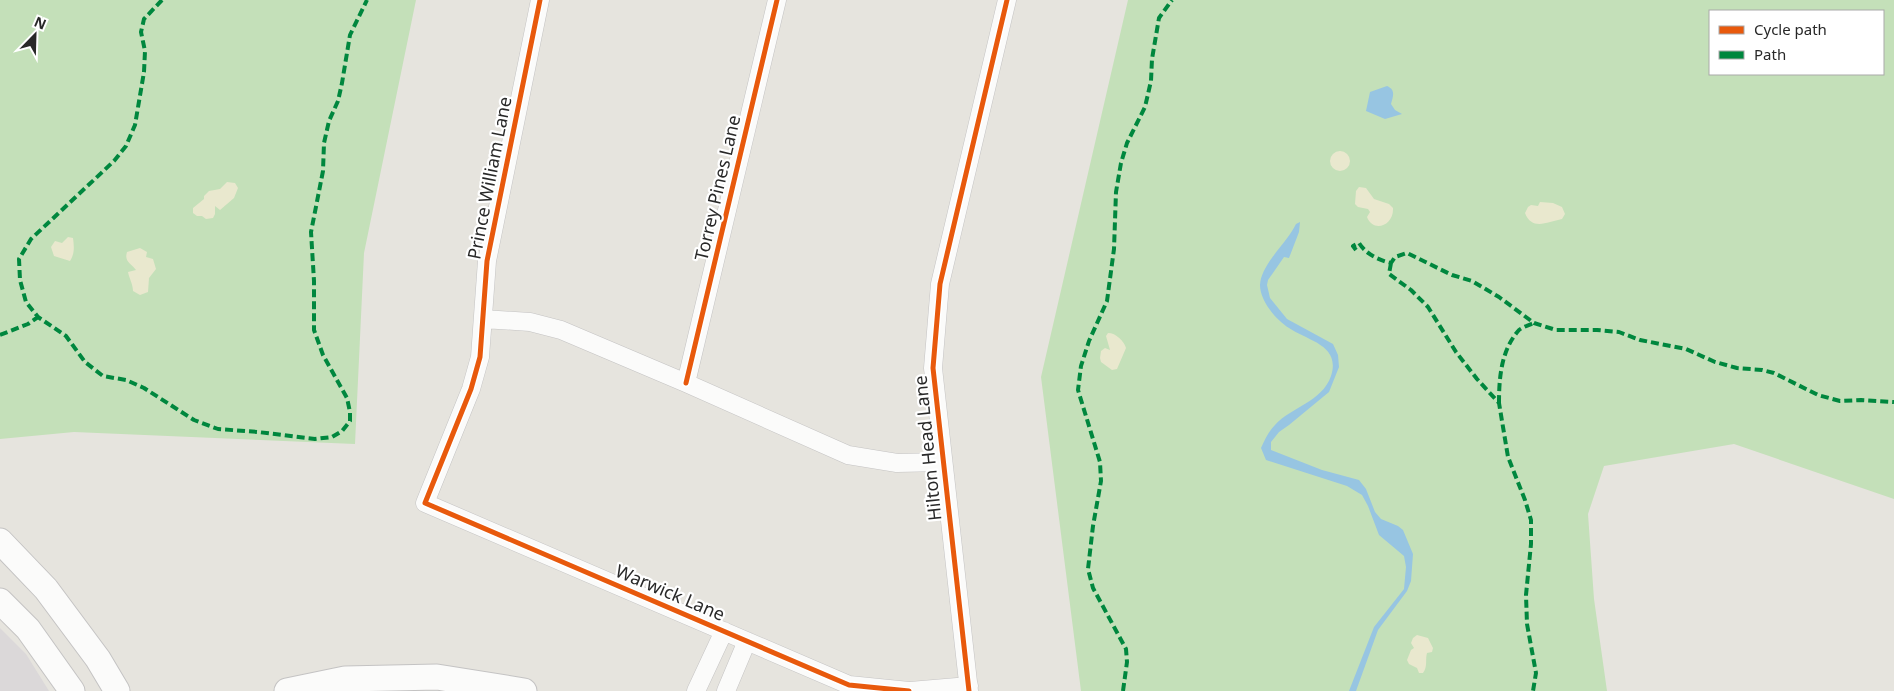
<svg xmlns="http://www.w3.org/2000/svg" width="1894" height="691" font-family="'Noto Sans',sans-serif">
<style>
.industrial{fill:#dbd8d9}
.green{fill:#c4e0b9;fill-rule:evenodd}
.sand{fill:#e9e8ce}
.water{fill:#97c5e2}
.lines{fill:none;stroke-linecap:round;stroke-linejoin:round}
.minor-casing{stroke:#c4c3c3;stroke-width:19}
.secondary-casing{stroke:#c4c3c3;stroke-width:27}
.minor{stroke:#fbfbfa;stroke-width:18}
.secondary{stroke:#fbfbfa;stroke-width:25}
.quiet{stroke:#00873e;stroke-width:4;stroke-dasharray:8 4;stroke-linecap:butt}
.cycleway-casing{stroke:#fff;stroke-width:8}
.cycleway{stroke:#e8590c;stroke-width:5}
.labels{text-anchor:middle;stroke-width:4.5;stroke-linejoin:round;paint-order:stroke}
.street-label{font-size:18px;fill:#282828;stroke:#fff}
</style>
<rect width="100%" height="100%" fill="#e6e4de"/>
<!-- industrial -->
<path class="industrial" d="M0 628 26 654 49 691H0Z"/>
<!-- green -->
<path class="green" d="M0 0H416L364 253 355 444 74 432 0 439Z
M1128 0H1894V499L1734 444 1604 466 1588 514 1594 599 1607 691H1081L1041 377ZM1710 11H1883V74H1710Z"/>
<!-- sand -->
<path class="sand" d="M1330 161a10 10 0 1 1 20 0a10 10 0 1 1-20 0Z
M227 182 235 183 238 188 234 198 220 210 215 206V214L213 218 206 219 202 216H197L193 213V208L204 199V196L209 191 220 189Z
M1359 187 1366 188 1374 199 1389 204 1393 208C1394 226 1373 233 1367 217L1370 212 1368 209 1358 207 1355 204 1356 191Z
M1540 202 1553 203 1562 207 1565 214 1562 219C1547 222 1532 231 1525 213L1528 207 1531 205 1538 206Z
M68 237 73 238C74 246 75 253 70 261L54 256 51 247 55 241 62 243Z
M140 248 147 252 146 257 153 259 156 269 149 278 148 292 140 295 133 291C133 284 129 278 128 272L136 270C131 263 124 262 127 252Z
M1108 333C1116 333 1124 341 1126 348L1117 369 1112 370 1101 362 1100 358 1101 351 1105 348 1110 350 1106 336Z
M1417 635 1428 638 1433 648 1432 652 1427 653C1425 660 1428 666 1423 673H1419L1417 668 1409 664 1407 660 1411 650 1414 648 1411 643 1413 638Z"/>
<!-- water -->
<path class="water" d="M1387 86C1396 90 1393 96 1391 104L1395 110 1402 114 1385 119 1366 111 1370 92Z
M1300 222 1299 232 1289 258 1284 257 1268 280 1267 285 1270 298 1287 319 1333 344 1338 355 1339 367 1329 392 1289 425 1279 432 1271 442V450L1322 470 1359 480 1366 489 1375 512 1381 519 1398 526 1403 530 1413 554 1411 581 1407 591 1378 630 1356 691H1349L1374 627 1404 589 1406 567 1404 556 1379 535 1368 506 1362 495 1347 486 1266 460 1261 448C1265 440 1268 432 1275 425 1291 407 1322 402 1331 376 1341 345 1308 341 1289 328 1276 320 1260 301 1260 285 1261 264 1287 243 1296 224Z"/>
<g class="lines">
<defs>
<path id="minor" d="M540 0 487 261 480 357 471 389 425 503 849 685 909 691
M483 319 530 322 561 330 686 383 848 455 897 463 943 462
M686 383 777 0
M696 691 724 631
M726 691 747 641
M910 691 969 686
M969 691 933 368 940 284 1007 0"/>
<path id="secondary" d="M0 541 46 589 98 659 117 691
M0 601 28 629 72 691
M287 691 345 679 437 677 524 691"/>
</defs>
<!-- minor casing -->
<use href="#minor" class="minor-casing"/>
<!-- secondary casing -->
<use href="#secondary" class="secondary-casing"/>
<!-- minor -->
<use href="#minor" class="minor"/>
<!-- secondary -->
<use href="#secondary" class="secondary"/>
<!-- quiet -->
<path class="quiet" d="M162 0 144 19 141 32 145 51 144 72 135 125 126 146 114 161 31 239 19 259 20 280 26 302 38 317 66 336 85 362 103 376 126 380 144 388 194 420 218 429 258 432 315 439 332 437 342 431 350 421V412L347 398 323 355 314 330V281L311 232 323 171 324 143 329 121 338 101 342 83 350 35 367 0
M1356 250 1353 246 1359 243C1366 254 1378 260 1391 263L1395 257 1407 253 1452 275 1472 281 1499 297 1534 323 1556 330H1597L1619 332 1640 340 1686 349 1715 362 1737 368 1762 370 1774 373 1818 395 1840 401 1861 400 1894 402
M1391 263 1389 274 1411 290 1428 307 1456 352 1477 379 1499 403 1508 457 1525 500 1531 520V544L1526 595 1527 624 1536 673 1533 691
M0 335 28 324 38 317
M1499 403C1499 378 1501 350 1519 330 1523 327 1529 325 1534 323
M1123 691 1127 662 1126 649 1093 588 1088 569 1093 526 1101 481 1100 462 1078 390 1081 366 1089 341 1107 301 1114 249 1116 192 1121 163 1127 143 1145 107 1151 81 1152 59 1159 18 1172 0"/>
<defs>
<path id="cycleway" d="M540 0 487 261 480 357 471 389 425 503 849 685 909 691
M686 383 777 0
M969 691 933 368 940 284 1007 0"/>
</defs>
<!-- cycleway casing -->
<use href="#cycleway" class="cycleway-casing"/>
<!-- cycleway -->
<use href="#cycleway" class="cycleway"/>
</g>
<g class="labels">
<!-- street labels -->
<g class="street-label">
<text transform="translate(490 178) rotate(-79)" y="6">Prince William Lane</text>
<text transform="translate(718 188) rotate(-77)" y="6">Torrey Pines Lane</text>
<text transform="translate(928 448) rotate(-96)" y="6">Hilton Head Lane</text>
<text transform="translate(670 593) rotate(23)" y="6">Warwick Lane</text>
</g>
</g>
<!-- legend -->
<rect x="1709" y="10" width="175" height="65" fill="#ffffff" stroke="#a9a9a9"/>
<rect x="1719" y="26" width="25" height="8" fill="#e8590c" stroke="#a9a9a9"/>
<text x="1754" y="35" font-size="15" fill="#282828">Cycle path</text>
<rect x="1719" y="51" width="25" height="8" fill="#00873e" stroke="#a9a9a9"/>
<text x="1754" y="60" font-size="15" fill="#282828">Path</text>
<!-- north arrow -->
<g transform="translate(35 35) rotate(23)" stroke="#ffffff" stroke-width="4" paint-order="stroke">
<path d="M0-4L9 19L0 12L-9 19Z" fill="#282828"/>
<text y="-8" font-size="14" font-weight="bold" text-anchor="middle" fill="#282828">N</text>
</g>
</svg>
